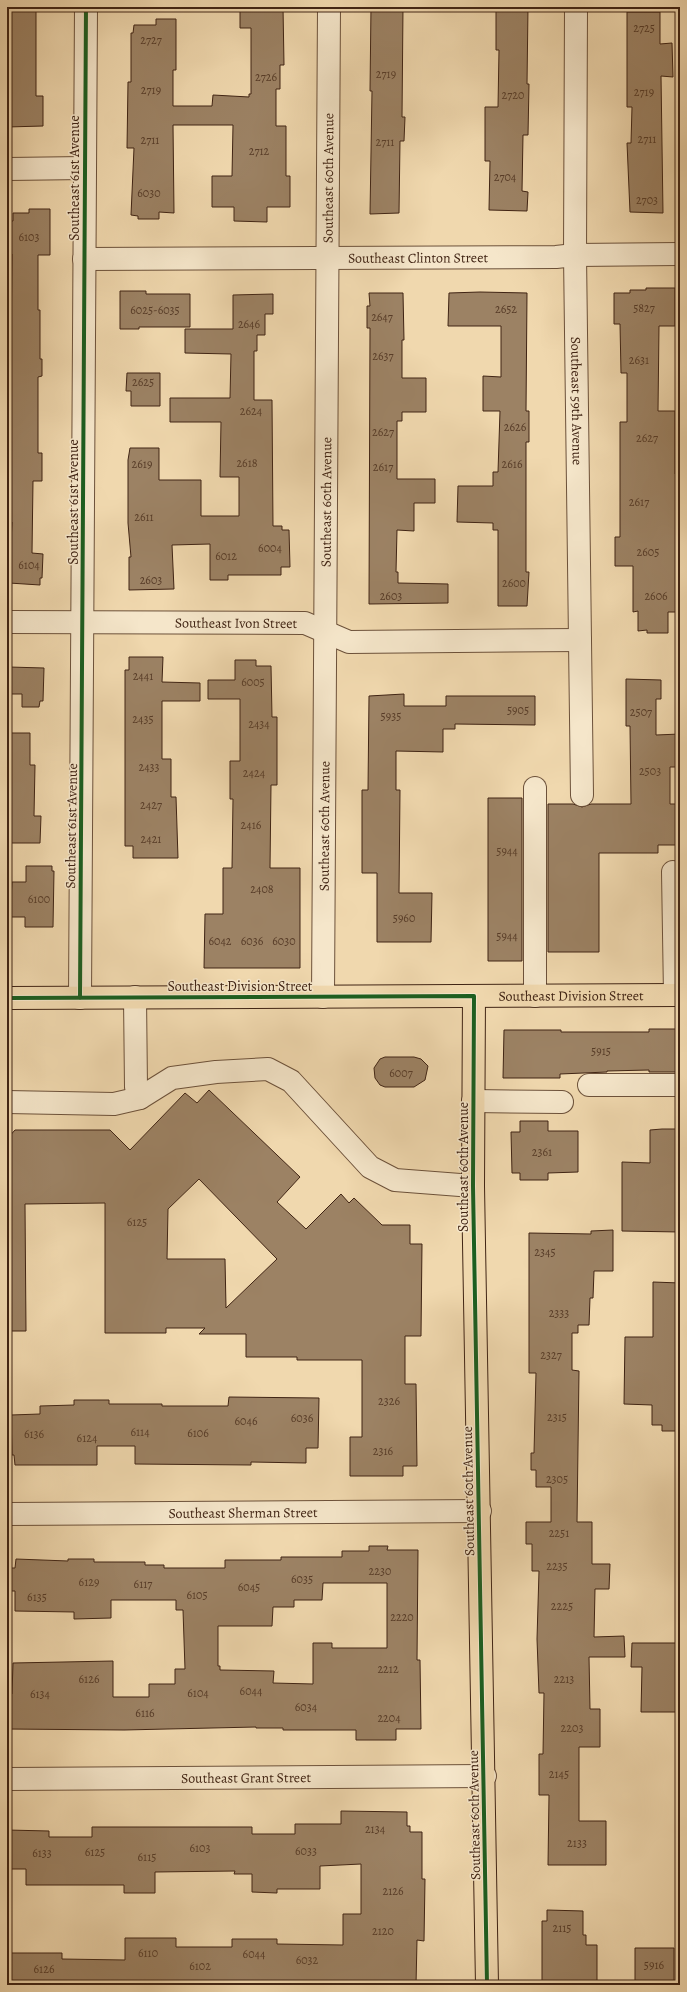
<svg xmlns="http://www.w3.org/2000/svg" width="687" height="1992" font-family="Alegreya,serif">
<style>
.building{fill:#9c8264;stroke:#402414;fill-rule:evenodd}
.lines{fill:none;stroke-linecap:round;stroke-linejoin:round}
.minor-casing{stroke:#6c513a;stroke-width:24}
.major-casing{stroke:#402414;stroke-width:24}
.minor{stroke:#f5e6ca;stroke-width:22}
.major{stroke:#f0d8ae;stroke-width:22}
.cycleway-casing{stroke:#f5e6ca;stroke-width:6}
.cycleway{stroke:#1b5e20;stroke-width:4}
.labels{text-anchor:middle;stroke-width:3;stroke-linejoin:round;paint-order:stroke}
.number-label{font-size:12px;fill:#573c28}
.street-label{font-size:14px;fill:#402414;stroke:#f5e6ca}
</style>
<rect width="100%" height="100%" fill="#f0d8ae"/>
<filter id="stains"><feTurbulence type="fractalNoise" baseFrequency=".005" numOctaves="4"/><feColorMatrix values="0 0 0 0 .2 0 0 0 0 .09 0 0 0 0 .02 0 0 0 .5 -.17"/></filter>
<radialGradient id="worn" r=".72"><stop offset=".6" stop-color="#630" stop-opacity="0"/><stop offset="1" stop-color="#630" stop-opacity=".3"/></radialGradient>
<!-- building -->
<path class="building" d="M7 7H36V96H43V126L7 127Z
M240 7H283L284 65H280V89H276V126H286V176H290V207H267V222L234 221V207H212V176H232L233 125H173L174 213 159 212V219H138V216L131 215 134 148H127L128 82H131V33H133L134 25H156V19H176V70H173V106H212L213 95 249 97V94H251V28H240Z
M371 7H403L402 117H405L404 141H400L399 213 370 214 372 91H370Z
M496 7H528L527 84H529L528 135H523L522 191 528 192 527 211 489 210 490 161H485V107H498L499 50H496Z
M627 12H660V44L672 43 673 77 661 76 663 213 630 212 627 143H631L632 107H627Z
M29 209H50V255H38V310H40V359H42V376L38 377V453H42V481H33L32 553 43 554 42 578H40V585L9 583 12 522H10L11 485H8L7 473V349H11L12 254H7V221H13V213H29Z
M646 288H675V326H659L658 411H675V474H678V523H680V612H668V633H647V630L638 631V611L633 612V566H615V537H620V422H627V373H621L620 324H614V293H630V290H646Z
M120 291H146V294H190V327H139V329H120Z
M480 292 527 293 526 411H529V442H526V572H529L527 606H498V530H493V523L457 522 458 486H493V472H498L500 411H483V376L501 377V326H448L449 293Z
M369 293H403L404 340H402V378H426V412H402V421H397V479H435V503H414V531L397 530 396 572H398V583L448 584V603L369 604 370 328H367V306H370Z
M273 294V314H265V335H257V351H254V400H272L273 526H282V530H289L290 567H281V575H228V580H210V544L172 545 174 589 129 590V557H131L128 523V460L130 448H159V480H201V516H239V477H220L221 422H170V398H230L231 354 185 353V329H233V295Z
M127 373H160V406H131V391H126Z
M129 657H163L162 682 200 683V701H162V759H171V797H176L178 858H133V846H125V670H129Z
M235 660H256V666H271L272 717H277V785H271L270 868H300V968H204L205 914H223V868H232L233 799H230V761H240V699H208V680H235Z
M9 667 44 668 43 701H40L39 707H22V694H8Z
M626 679 661 680V699H656V735L680 734V767H670V804H680V845H658V853H599V952H548V804H573L582 807 591 804H631L630 726H626Z
M404 694V706H446V696H535V725L455 724V729H443V752L396 751V790H400L399 893H432L431 942H377V873H362V790H368L369 696Z
M11 733H30V765H35L34 816H41L40 843H7V765H11Z
M488 798H522V961H488Z
M26 866H52V871H54L53 927H25V917H10L12 882H26Z
M649 1029H680V1072H649V1070L607 1071V1072L560 1074V1078H503L504 1030H561V1032H649Z
M385 1057H414L421 1059 428 1066 425 1080 414 1087H385L380 1085 375 1078 374 1068 380 1059Z
M209 1090 300 1177 277 1202 306 1229 341 1194 349 1203 354 1198 382 1225H410V1244H422L421 1336H405V1384H416L417 1466H403V1476H350V1437H362V1360H297V1357H246V1334H199L205 1328H166V1333H105V1203L25 1204 26 1331H7V1139L15 1130H110L130 1150 185 1093 197 1103ZM199 1179 277 1259 226 1308 225 1259H167L168 1209Z
M520 1121H548V1131H578V1172L548 1173V1180H520V1173H512L511 1132H520Z
M662 1129H680V1232L622 1231V1162L650 1163V1130Z
M613 1230V1271H594L593 1298H590L589 1325H578V1333H572V1370L579 1371 577 1522H592V1564H610L609 1589H595L594 1637 624 1636 625 1657H589L590 1709H600V1747H579V1821H606V1865H548L549 1795H539V1754H543L544 1693H539L537 1639 539 1571H532V1544H526V1522H551V1487H536V1470H531V1453H534L536 1373H529V1233L591 1234V1231Z
M653 1282 680 1283V1431H662V1425H652V1405L624 1404 625 1337H653Z
M229 1397 319 1398 318 1448H306V1463L251 1462V1465L135 1464V1446H97V1465H15L14 1455H12L11 1415 40 1414V1406L74 1405V1400H109V1404H162V1406H228Z
M369 1546H388L387 1550H418L417 1660H420L421 1729H396V1740H356V1730H283V1728H256V1727L124 1730 7 1729V1694H12L13 1663 113 1661V1697H149V1684H175V1669H185L183 1610H176V1600H111V1618L74 1619V1612L15 1611V1591H7V1568H15L16 1559 68 1561V1559H94V1562H145V1565H164V1568H225V1560H281V1557H342V1551H369ZM323 1583H387V1648H332V1643H313V1684L273 1683 274 1671 220 1670V1666H218V1626H272L273 1607H294V1600H322Z
M632 1643H680V1712H641L642 1667H631Z
M341 1811 407 1812V1826H410V1832H422V1879H425L424 1941 417 1940 416 1985H7V1953H62V1959L125 1960V1938H176V1947H232V1939H277V1944L343 1945V1914H361V1864L320 1866V1889H277V1893L252 1892V1874H234L235 1871 155 1872V1893H124V1885H26V1869H7V1830L49 1831V1837H92V1827H252V1834H295V1824H341Z
M547 1910 583 1911V1935H586V1945H597V1985H542V1921H547Z
M635 1948H674V1983H635Z"/>
<g class="lines">
<defs>
<g id="minor">
<path id="s1" d="M576 7 575 255 582 795"/>
<path d="M7 169 85 168"/>
<path id="s2" d="M84 259 556 257 575 255 680 254"/>
<path id="s3" d="M7 622 305 623 349 642 580 640"/>
<path d="M535 788V996"/>
<path d="M673 872 675 995"/>
<path d="M135 997 136 1087 140 1098"/>
<path id="s4" d="M323 997 329 7"/>
<path d="M80 998 86 7"/>
<path d="M589 1085H680"/>
<path d="M473 1101 562 1102"/>
<path d="M7 1102 114 1104 140 1098 172 1078 216 1072 268 1069 291 1081 370 1167 395 1180 473 1186"/>
<path id="s5" d="M7 1514 480 1511"/>
<path id="s6" d="M7 1779 485 1776"/>
</g>
<g id="major">
<path d="M474 996 473 1186 487 1985"/>
<path id="s7" d="M7 998 680 995"/>
</g>
</defs>
<!-- minor casing -->
<use href="#minor" class="minor-casing"/>
<!-- major casing -->
<use href="#major" class="major-casing"/>
<!-- minor -->
<use href="#minor" class="minor"/>
<!-- major -->
<use href="#major" class="major"/>
<defs>
<path id="cycleway" d="M7 998 474 996 473 1186 487 1985
M80 998 86 7"/>
</defs>
<!-- cycleway casing -->
<use href="#cycleway" class="cycleway-casing"/>
<!-- cycleway -->
<use href="#cycleway" class="cycleway"/>
</g>
<g class="labels">
<!-- number labels -->
<g class="number-label">
<text x="644" y="32">2725</text>
<text x="151" y="44">2727</text>
<text x="386" y="78">2719</text>
<text x="266" y="81">2726</text>
<text x="151" y="94">2719</text>
<text x="644" y="96">2719</text>
<text x="513" y="99">2720</text>
<text x="647" y="143">2711</text>
<text x="150" y="144">2711</text>
<text x="385" y="146">2711</text>
<text x="259" y="155">2712</text>
<text x="505" y="181">2704</text>
<text x="149" y="197">6030</text>
<text x="647" y="204">2703</text>
<text x="29" y="241">6103</text>
<text x="644" y="312">5827</text>
<text x="506" y="313">2652</text>
<text x="155" y="314">6025-6035</text>
<text x="382" y="321">2647</text>
<text x="249" y="328">2646</text>
<text x="383" y="360">2637</text>
<text x="639" y="364">2631</text>
<text x="143" y="386">2625</text>
<text x="251" y="415">2624</text>
<text x="515" y="431">2626</text>
<text x="383" y="436">2627</text>
<text x="647" y="442">2627</text>
<text x="247" y="467">2618</text>
<text x="142" y="468">2619</text>
<text x="512" y="468">2616</text>
<text x="383" y="471">2617</text>
<text x="639" y="506">2617</text>
<text x="144" y="521">2611</text>
<text x="270" y="552">6004</text>
<text x="648" y="556">2605</text>
<text x="226" y="560">6012</text>
<text x="29" y="569">6104</text>
<text x="151" y="584">2603</text>
<text x="514" y="587">2600</text>
<text x="391" y="600">2603</text>
<text x="656" y="600">2606</text>
<text x="143" y="680">2441</text>
<text x="253" y="686">6005</text>
<text x="518" y="714">5905</text>
<text x="641" y="716">2507</text>
<text x="391" y="720">5935</text>
<text x="143" y="723">2435</text>
<text x="259" y="728">2434</text>
<text x="149" y="771">2433</text>
<text x="650" y="775">2503</text>
<text x="254" y="777">2424</text>
<text x="151" y="809">2427</text>
<text x="251" y="829">2416</text>
<text x="151" y="843">2421</text>
<text x="507" y="855">5944</text>
<text x="262" y="893">2408</text>
<text x="39" y="903">6100</text>
<text x="404" y="922">5960</text>
<text x="507" y="940">5944</text>
<text x="220" y="945">6042</text>
<text x="252" y="945">6036</text>
<text x="284" y="945">6030</text>
<text x="601" y="1055">5915</text>
<text x="401" y="1077">6007</text>
<text x="542" y="1156">2361</text>
<text x="137" y="1226">6125</text>
<text x="545" y="1256">2345</text>
<text x="559" y="1317">2333</text>
<text x="551" y="1359">2327</text>
<text x="389" y="1405">2326</text>
<text x="557" y="1421">2315</text>
<text x="302" y="1422">6036</text>
<text x="246" y="1425">6046</text>
<text x="140" y="1436">6114</text>
<text x="198" y="1437">6106</text>
<text x="34" y="1438">6136</text>
<text x="87" y="1442">6124</text>
<text x="383" y="1455">2316</text>
<text x="557" y="1483">2305</text>
<text x="559" y="1537">2251</text>
<text x="557" y="1570">2235</text>
<text x="380" y="1575">2230</text>
<text x="302" y="1583">6035</text>
<text x="89" y="1586">6129</text>
<text x="143" y="1588">6117</text>
<text x="249" y="1591">6045</text>
<text x="197" y="1599">6105</text>
<text x="37" y="1601">6135</text>
<text x="562" y="1610">2225</text>
<text x="402" y="1621">2220</text>
<text x="388" y="1673">2212</text>
<text x="89" y="1683">6126</text>
<text x="564" y="1683">2213</text>
<text x="251" y="1695">6044</text>
<text x="198" y="1697">6104</text>
<text x="40" y="1698">6134</text>
<text x="306" y="1711">6034</text>
<text x="145" y="1717">6116</text>
<text x="389" y="1722">2204</text>
<text x="572" y="1732">2203</text>
<text x="559" y="1778">2145</text>
<text x="375" y="1833">2134</text>
<text x="577" y="1847">2133</text>
<text x="200" y="1852">6103</text>
<text x="306" y="1855">6033</text>
<text x="95" y="1856">6125</text>
<text x="42" y="1857">6133</text>
<text x="147" y="1861">6115</text>
<text x="393" y="1895">2126</text>
<text x="562" y="1932">2115</text>
<text x="383" y="1935">2120</text>
<text x="148" y="1957">6110</text>
<text x="254" y="1958">6044</text>
<text x="307" y="1964">6032</text>
<text x="654" y="1969">5916</text>
<text x="200" y="1970">6102</text>
<text x="44" y="1973">6126</text>
</g>
<!-- street labels -->
<g class="street-label">
<text transform="translate(74 178) rotate(-90)" y="5">Southeast 61st Avenue</text>
<text dy="5" stroke="none"><textPath href="#s4" startOffset="819">Southeast 60th Avenue</textPath></text>
<text dy="5" stroke="none"><textPath href="#s2" startOffset="334">Southeast Clinton Street</textPath></text>
<text dy="5" stroke="none"><textPath href="#s1" startOffset="394">Southeast 59th Avenue</textPath></text>
<text transform="translate(73 502) rotate(-90)" y="5">Southeast 61st Avenue</text>
<text dy="5" stroke="none"><textPath href="#s4" startOffset="495">Southeast 60th Avenue</textPath></text>
<text dy="5" stroke="none"><textPath href="#s3" startOffset="229">Southeast Ivon Street</textPath></text>
<text transform="translate(71 826) rotate(-89)" y="5">Southeast 61st Avenue</text>
<text dy="5" stroke="none"><textPath href="#s4" startOffset="171">Southeast 60th Avenue</textPath></text>
<text x="240" y="991">Southeast Division Street</text>
<text dy="5" stroke="none"><textPath href="#s7" startOffset="564">Southeast Division Street</textPath></text>
<text transform="translate(463 1167) rotate(-90)" y="5">Southeast 60th Avenue</text>
<text transform="translate(468 1491) rotate(-91)" y="5">Southeast 60th Avenue</text>
<text dy="5" stroke="none"><textPath href="#s5" startOffset="236">Southeast Sherman Street</textPath></text>
<text dy="5" stroke="none"><textPath href="#s6" startOffset="239">Southeast Grant Street</textPath></text>
<text transform="translate(474 1815) rotate(-91)" y="5">Southeast 60th Avenue</text>
</g>
</g>
<!-- margin -->
<rect width="687" height="1992" fill="none" stroke="#f0d8ae" stroke-width="24"/>
<rect x="8" y="8" width="671" height="1976" fill="none" stroke="#402414" stroke-width="2"/>
<rect x="12" y="12" width="663" height="1968" fill="none" stroke="#402414"/>
<rect width="100%" height="100%" filter="url(#stains)"/>
<rect width="100%" height="100%" fill="url(#worn)"/>
</svg>
